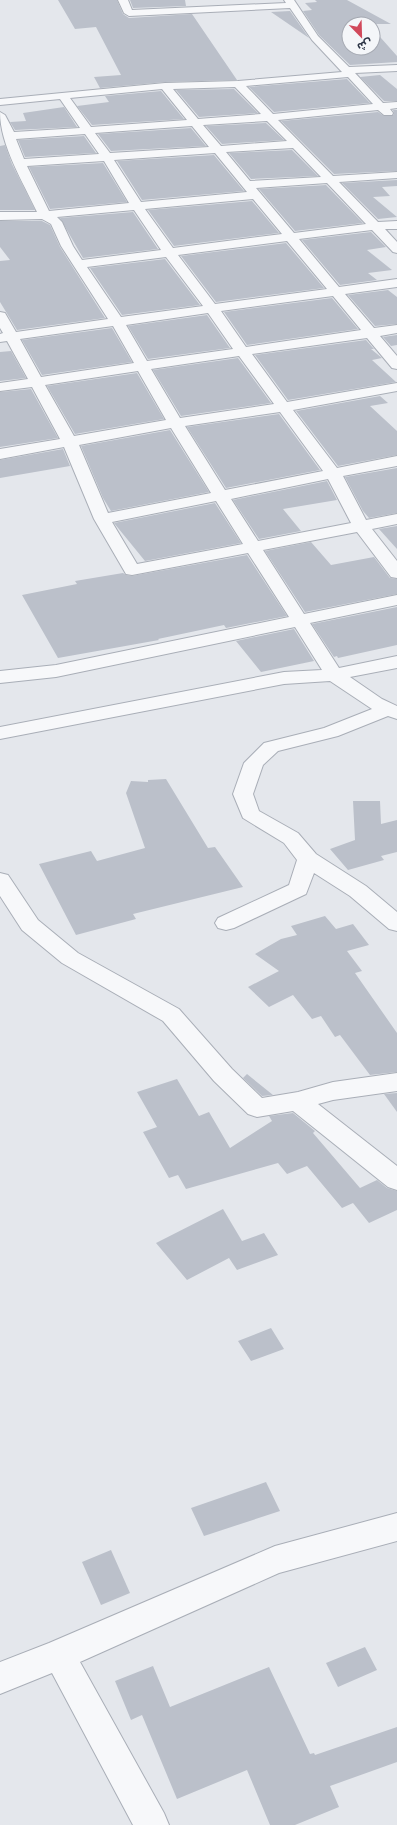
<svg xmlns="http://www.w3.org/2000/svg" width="397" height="1825" font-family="'IBM Plex Sans','Noto Sans Arabic',sans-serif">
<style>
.building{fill:#bbc0ca}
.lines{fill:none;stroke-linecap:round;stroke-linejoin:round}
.street-casing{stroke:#a9aeb7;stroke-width:2}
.street{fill:#f7f8fa;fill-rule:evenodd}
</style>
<rect width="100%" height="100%" fill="#e4e7ec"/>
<!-- building -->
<path class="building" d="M58 0H117L123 14 129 18 192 14 237 80 165 82 100 88 94 77 121 75 96 27 75 29Z
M130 0H185L186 6 133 8Z
M315 0H347L391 24H349V48H373V29L397 56V62L350 65 319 35 303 11 312 10 305 3 317 2Z
M290 11 309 38 271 12Z
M380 75 397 89V101H384L360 77Z
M347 79 370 103 274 112 249 87Z
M234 89 258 113 199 117 176 90Z
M161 91 184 119 92 125 77 106 109 102 105 96Z
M64 107 77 127 15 130 10 122 26 121 23 113Z
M393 110H397V171L334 174 281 121 378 112 384 116H392L394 114Z
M266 123 284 140 222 144 206 126Z
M191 128 206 146 111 151 98 134Z
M84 136 96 153 25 157 18 140Z
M5 145 12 164 35 210H0V146Z
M292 150 318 176 251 179 229 153Z
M214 155 244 191 142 200 117 161Z
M103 163 127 202 50 209 29 167Z
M397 180V186L382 187 390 196 373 197 397 217 378 219 342 183Z
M326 185 363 223 295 231 259 189Z
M252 201 279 233 174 246 148 210Z
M133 212 158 249 83 258 60 218Z
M0 221H42L50 225 60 247 105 318 17 330 0 302V261L10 260 0 247Z
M371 232 386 247 367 250 392 270 368 273 377 280 340 285 302 240Z
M286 243 324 288 216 302 181 256Z
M165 259 200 305 122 315 90 268Z
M388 290 397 297V324L375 326 348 295Z
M332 298 358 329 247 345 224 312Z
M207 315 230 348 148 359 128 326Z
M112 328 132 362 42 375 22 340Z
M397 335V345L391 346 383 337Z
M366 340 374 349H371L382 358 372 360 396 382 288 400 255 355Z
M11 351 26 378 0 381V352Z
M238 358 271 403 181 416 153 370Z
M137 373 164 419 75 434 47 386Z
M31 389 58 438 0 447V392Z
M380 396 388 403 370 406 397 431V455L338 466 296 411Z
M279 414 320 470 226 488 187 427Z
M170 430 209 492 111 511 103 498 81 446Z
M63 449 70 466 0 478V460Z
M397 468V513L369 518 363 511 345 477Z
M327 481 337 500 283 509 301 531 259 539 233 500Z
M215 503 241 543 145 561 114 523Z
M397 526V549L379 529Z
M311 542 331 565 374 557 390 578 397 579V594L305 612 265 551Z
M247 555 287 616 226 628 224 625 158 639 159 640 58 658 22 595 77 584 75 581 123 573 126 575 132 576Z
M397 607V645L338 658 337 656 334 657 312 624Z
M294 629 314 661 261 672 236 641Z
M166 779 208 848 215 847 243 887 133 914 136 919 76 935 39 864 91 851 97 861 145 848 126 793 131 781 148 782V780Z
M353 801H380L381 824 397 820V852L381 856 384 860 348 870 330 849 355 840Z
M325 916 336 929 353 924 369 945 347 951 362 971 355 973 397 1033V1072L370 1075 340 1035 335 1037 321 1016 312 1019 293 995 269 1007 248 987 279 971 255 954 281 939 297 935 291 926Z
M247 1074 273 1095 262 1096 243 1078Z
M177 1079 199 1116 209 1112 230 1148 272 1121 269 1116 293 1113 315 1131 313 1133 360 1188 377 1180 387 1188 397 1191V1210L369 1223 353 1203 342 1208 307 1166 287 1174 278 1163 186 1189 178 1175 169 1178 143 1132 157 1127 137 1092Z
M397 1093V1112L384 1094Z
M223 1209 242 1241 264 1233 278 1255 237 1270 229 1258 187 1280 156 1243Z
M271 1328 284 1349 251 1361 238 1341Z
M266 1482 280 1511 204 1536 191 1508Z
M111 1550 130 1593 101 1605 82 1562Z
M365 1647 377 1670 338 1687 326 1663Z
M153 1666 170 1707 269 1667 310 1754 314 1753 315 1755 397 1727V1762L330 1786 339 1807 295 1825H270L247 1770 177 1799 142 1715 131 1720 115 1681Z"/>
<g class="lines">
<defs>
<path id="street" d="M118 0H128L132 10 286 3 284 0H294L318 36 349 67 397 65V71L355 73 383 103 397 102V108L390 109 393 113 392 115H384L378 110 278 120 333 176 397 172V178L339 182 378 222 397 221V229H385L397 242V253L393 252 372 230 299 239 339 287 397 279V287L345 294 374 328 397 325V333L380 336 397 356V369L392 368 367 338 252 354 287 402 397 383V391L293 410 337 468 397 456V466L343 476 366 520 397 514V524L372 529 397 561V578L391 577 357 532 263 550 304 614 397 595V605L310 623 339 668 397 656V668L350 677 382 699 397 706V719L388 716 338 736 278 751 263 765 253 794 259 811 298 833 316 854 366 886 397 912V931L389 929 350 896 314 873 306 894 234 928 226 930 218 928 215 923 218 918 289 885 297 860 284 843 243 818 233 794 244 763 264 743 324 728 372 709 330 681 284 684 0 739V727L284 672 322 670 295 627 56 677 0 683V671L56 665 289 617 248 553 132 575 126 574 94 519 64 447 0 459V449L60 439 32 387 0 391V383L28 379 7 341 0 342V334L3 333 0 328V312L5 313 16 332 108 319 61 246 51 224 42 219 0 220V212H37C23 182 0 145 0 112L5 115 14 132 80 128 60 99 0 105V99L165 83 238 81 342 72 312 40 290 8 129 16 124 13ZM348 77 373 104 273 114 246 86ZM235 87 261 114 198 119 173 89ZM162 89 187 120 91 127 70 98ZM267 121 287 141 221 146 203 125ZM192 126 209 147 110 153 95 133ZM85 134 99 154 24 159 16 139ZM293 148 321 177 250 181 226 152ZM215 153 247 192 141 202 114 160ZM104 161 129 203 49 211 27 166ZM327 183 366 224 294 233 256 188ZM253 199 282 234 173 248 145 209ZM134 210 161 250 82 260 73 246 62 222 57 217ZM287 241 327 289 215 304 178 255ZM166 257 203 306 121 317 87 267ZM333 296 361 330 246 347 221 311ZM208 313 233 349 147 361 126 325ZM113 326 134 363 41 377 20 339ZM239 356 274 404 180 418 151 369ZM138 371 166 420 74 436 45 385ZM280 412 323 471 225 490 185 426ZM171 428 211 493 108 513 79 445ZM328 479 351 523 258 541 231 499ZM216 501 243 544 137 564 112 522Z
M0 873 8 875 38 920 78 953 179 1009 232 1069 262 1098 298 1092 333 1082 397 1073V1091L333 1100 318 1104 397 1166V1190L388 1187 293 1111 257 1117 248 1114 214 1081 163 1021 62 963 22 930 0 896Z
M397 1513V1541L279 1573 80 1662 164 1813 169 1825H133L52 1673 0 1694V1662L49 1643 275 1546Z"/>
</defs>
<!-- street casing -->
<use href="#street" class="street-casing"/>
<!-- street -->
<use href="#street" class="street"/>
</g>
<!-- north arrow -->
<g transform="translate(361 36) rotate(157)"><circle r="19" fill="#f4f6f9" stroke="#a4a8b1"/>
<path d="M0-3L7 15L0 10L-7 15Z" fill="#d1495b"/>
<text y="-6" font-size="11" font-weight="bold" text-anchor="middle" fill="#2b3445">ش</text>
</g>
</svg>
